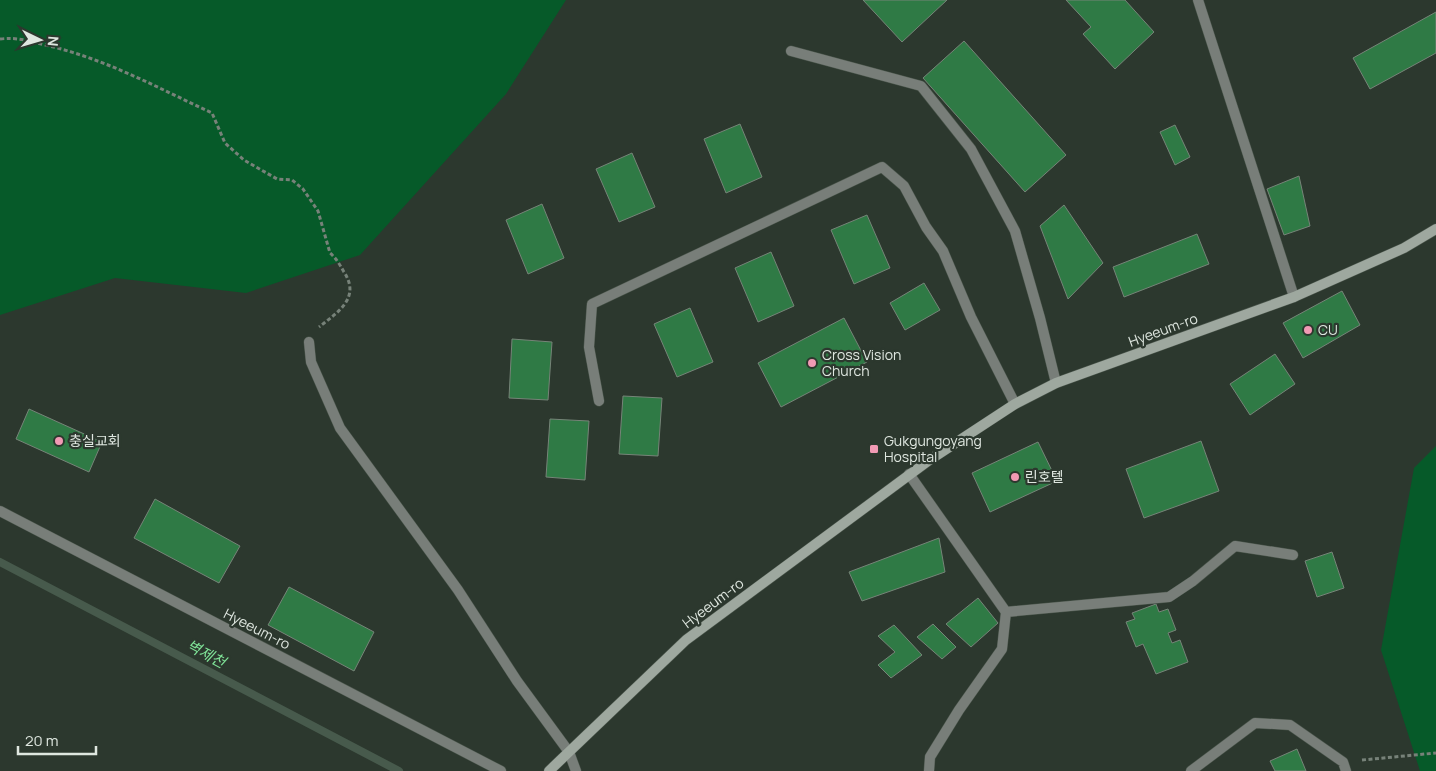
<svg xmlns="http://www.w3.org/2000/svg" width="1436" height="771" font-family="Manrope,'Noto Sans KR',sans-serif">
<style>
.green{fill:#065a29}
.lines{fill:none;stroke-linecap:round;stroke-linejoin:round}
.stream{stroke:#475a4c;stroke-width:8}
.building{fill:#2f7a45;stroke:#768478}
.lane-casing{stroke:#49544a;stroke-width:11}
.street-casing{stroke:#49544a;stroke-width:11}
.secondary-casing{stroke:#49544a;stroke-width:11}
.path{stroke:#778279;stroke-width:3;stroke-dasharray:4 2.5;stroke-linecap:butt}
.lane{stroke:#787e79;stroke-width:10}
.street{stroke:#787e79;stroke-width:10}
.secondary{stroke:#9ea89f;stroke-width:10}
.poi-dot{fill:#f19ab4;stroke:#2c382e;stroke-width:2}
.labels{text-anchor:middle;stroke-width:4.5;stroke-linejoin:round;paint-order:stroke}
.street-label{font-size:14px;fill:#dfe7e0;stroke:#2c382e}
.poi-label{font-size:14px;fill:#dfe7e0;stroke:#2c382e;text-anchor:start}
.water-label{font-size:15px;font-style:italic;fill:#7fe297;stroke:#2c382e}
</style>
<rect width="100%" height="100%" fill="#2c382e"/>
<!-- green -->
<path class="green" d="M0 0H566L506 94 360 255 246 293 115 278 0 315Z
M1436 446V771H1420L1381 650 1414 468Z"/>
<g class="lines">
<!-- stream -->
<path class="stream" d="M0 562 399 771"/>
</g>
<!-- building -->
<path class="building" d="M863 0H947L902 42Z
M1066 0H1125L1154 32 1115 69 1083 34 1091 27Z
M1436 12V53L1370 89 1353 58Z
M964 41 1066 155 1025 192 923 78Z
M740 124 762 177 726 193 704 139Z
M1175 125 1190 157 1175 165 1160 132Z
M632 153 655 207 619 222 596 169Z
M1299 176 1310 226 1284 235 1267 189Z
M542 204 564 258 528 274 506 220Z
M1064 205 1103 263 1068 299 1040 226Z
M867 215 890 268 854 284 831 230Z
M1197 234 1209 264 1124 297 1113 267Z
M771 252 794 306 758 322 735 268Z
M924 283 940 310 905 330 890 303Z
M1342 291 1360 325 1303 358 1283 323Z
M690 308 713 362 677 377 654 324Z
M844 318 867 362 781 407 758 363Z
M512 339 552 342 548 400 509 398Z
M1275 354 1295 384 1250 415 1230 384Z
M623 396 662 398 658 456 619 454Z
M29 409 102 442 89 472 16 439Z
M550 419 589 421 585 480 546 477Z
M1201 441 1219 491 1144 518 1126 469Z
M1038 442 1057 481 990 512 972 473Z
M155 499 240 546 219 583 134 538Z
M939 538 945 572 862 601 849 572Z
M1332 552 1344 588 1317 597 1305 561Z
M289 587 374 632 354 671 268 625Z
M978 598 998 623 971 647 946 624Z
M1156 604 1159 612 1168 609 1176 630 1168 633 1172 643 1180 640 1188 662 1156 674 1143 644 1136 647 1126 622 1135 619 1132 613Z
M933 624 956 647 942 659 917 637Z
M894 625 922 655 891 678 878 665 895 652 878 636Z
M1297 749 1306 771H1275L1270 761Z"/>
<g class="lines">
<defs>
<path id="lane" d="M1198 0 1294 297
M791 51 921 86 971 149 1015 231 1040 318 1056 383
M309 342 311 362 340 428 458 590 517 681 569 752 576 771
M599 401 589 347 592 304 882 167 904 186 926 227 943 251 971 317 1015 404
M909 474 1006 612 1002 649 959 710 930 757 929 771
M1006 612 1169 597 1193 581 1235 546 1293 555
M1191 771 1255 723 1290 725 1343 762 1346 771"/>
<path id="street" d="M0 511 501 771"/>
<path id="secondary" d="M549 771 686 640 928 461 1015 404 1056 383 1294 297 1404 248 1436 229"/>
</defs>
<!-- lane casing -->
<use href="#lane" class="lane-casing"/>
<!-- street casing -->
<use href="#street" class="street-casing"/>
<!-- secondary casing -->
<use href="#secondary" class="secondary-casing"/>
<!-- path -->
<path class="path" d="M0 39C18 37 28 41 45 45 104 58 158 88 212 113L225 143 244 160 277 179 292 180 303 189 318 211 330 253C336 258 340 265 344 272 361 298 338 312 319 327
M1362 760 1436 753"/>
<!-- lane -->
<use href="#lane" class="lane"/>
<!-- street -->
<use href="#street" class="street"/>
<!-- secondary -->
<use href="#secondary" class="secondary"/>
</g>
<!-- markers -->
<g class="poi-dot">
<circle cx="1308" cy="330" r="5"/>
<circle cx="812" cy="363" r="5"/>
<circle cx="59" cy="441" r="5"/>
<rect x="869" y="444" width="10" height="10" rx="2.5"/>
<circle cx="1015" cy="477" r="5"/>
</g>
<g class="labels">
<!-- street labels -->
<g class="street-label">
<text transform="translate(1163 330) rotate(-20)" y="5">Hyeeum-ro</text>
<text transform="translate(713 603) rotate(-37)" y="5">Hyeeum-ro</text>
<text transform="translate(257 629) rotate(27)" y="5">Hyeeum-ro</text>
</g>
<!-- poi labels -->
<g class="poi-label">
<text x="1318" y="335">CU</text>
<text x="822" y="360">Cross Vision<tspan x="822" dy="16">Church</tspan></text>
<text x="69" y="446">충실교회</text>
<text x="884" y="446">Gukgungoyang<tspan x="884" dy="16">Hospital</tspan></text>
<text x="1025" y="482">린호텔</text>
</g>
<!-- water labels -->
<g class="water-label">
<text transform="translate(206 654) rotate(28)" y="5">벽제천</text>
</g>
</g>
<!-- north arrow -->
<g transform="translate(40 40) rotate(95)" stroke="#2c382e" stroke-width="4" paint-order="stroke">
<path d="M0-4L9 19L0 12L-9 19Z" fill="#dfe7e0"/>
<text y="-8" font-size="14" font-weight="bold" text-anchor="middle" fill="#dfe7e0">N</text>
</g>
<!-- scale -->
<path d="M18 746v8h78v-8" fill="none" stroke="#dfe7e0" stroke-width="2.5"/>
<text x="25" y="746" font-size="15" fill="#dfe7e0" stroke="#2c382e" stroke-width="4" paint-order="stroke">20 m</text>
</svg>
